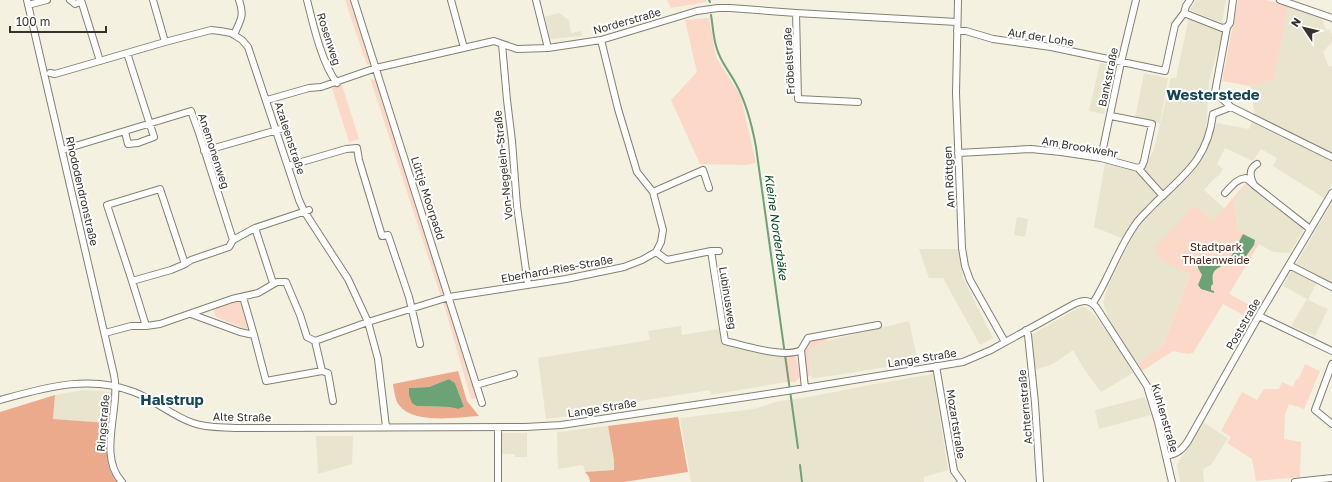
<svg xmlns="http://www.w3.org/2000/svg" width="1332" height="482" font-family="'Golos Text',sans-serif">
<style>
.built{fill:#e9e4ce}
.green{fill:#fbd8c7}
.forest{fill:#ebaa8b;fill-rule:evenodd}
.water{fill:#6ca376}
.lines{fill:none;stroke-linecap:round;stroke-linejoin:round}
.stream{stroke:#6ca376;stroke-width:2}
.minor-casing{stroke:#838071;stroke-width:8}
.minor{stroke:#fff;stroke-width:6}
.labels{text-anchor:middle;stroke-width:4;stroke-linejoin:round;paint-order:stroke}
.street-label{font-size:11px;fill:#35332d;stroke:#fff}
.park-label{font-size:11px;fill:#471e08;stroke:#fff}
.water-label{font-size:12px;font-style:italic;fill:#04471c;stroke:#fff}
.district-label{font-size:15px;font-weight:bold;fill:#154658;stroke:#fff}
</style>
<rect width="100%" height="100%" fill="#f4f1e1"/>
<!-- built -->
<path class="built" d="M1196 0H1226L1222 23 1190 10Z
M1288 7 1322 19 1326 30 1329 29 1332 34V42L1323 52 1329 67 1332 66V184L1324 198 1273 166 1277 158 1261 149 1253 161 1225 148 1217 164 1223 169 1219 175 1213 180 1204 190 1225 209 1213 221 1195 205 1190 273 1163 346 1137 364 1111 326 1103 302 1108 286 1138 225 1194 170 1206 150 1217 123 1249 129 1255 115 1250 86 1275 80 1274 77 1281 39Z
M559 13 569 20 571 33 581 31 582 36 550 39 545 17Z
M1189 17 1223 31 1209 81 1206 133 1194 159 1124 239 1094 227 1105 163 1137 172 1144 167 1153 152 1156 141 1171 78H1176Z
M1100 63 1114 66 1104 114 1089 111Z
M1144 73 1168 78 1160 123 1135 118Z
M1249 183 1304 227V229L1290 253 1273 252 1259 244 1237 229 1236 214 1234 203 1236 198Z
M1332 202V283L1296 264Z
M1017 217 1028 219 1025 237 1014 235Z
M919 249H959L963 278 993 338 980 345 943 278H929Z
M1292 270 1317 282 1308 300 1328 309 1315 336 1291 326 1307 299 1283 286Z
M1085 307 1095 316 1117 346 1133 373 1101 392 1084 369 1073 350 1053 364 1035 370 1031 335 1078 308Z
M909 321 918 362 812 379 808 350 827 341Z
M681 326 682 335 719 329 723 345 752 352 783 357 786 382 711 395 710 390 583 410 579 415 546 419 538 358 650 340 648 331Z
M933 374 948 470 924 477V482H691L680 418 754 409 779 401 803 398 880 383Z
M83 390 112 392 111 407 109 411 108 423 53 419 55 395Z
M1145 397 1151 415 1099 429 1095 410Z
M1203 422 1228 438 1211 465 1203 469 1204 482H1180L1177 465Z
M608 426 614 460V470L585 472 583 465 558 469 557 432Z
M501 433H527V457H515V454H501Z
M316 436H353L352 464 318 474Z"/>
<!-- green -->
<path class="green" d="M345 0H351L371 64 367 65Z
M667 0H706V2L671 8Z
M1238 0H1266L1288 7 1274 77 1275 80 1250 86 1222 81Z
M709 18 716 57 741 97 756 163 745 165 700 164 671 100 697 72 685 20Z
M370 78 376 80 422 226 479 398 471 399 447 315Z
M342 85 359 139 349 142 332 88Z
M1247 182 1249 183 1236 198 1234 203 1236 214 1237 229 1259 244 1229 294 1257 309 1251 319 1223 304 1193 353 1187 354 1173 351 1142 371 1137 364 1163 346 1190 274 1174 267 1158 258 1155 247 1195 205 1213 221Z
M240 300 249 327 245 329 216 317 213 309Z
M826 338 827 341 808 350 811 376 806 377 803 350 810 341Z
M796 356 800 377 795 382H786L783 357Z
M1305 364 1320 371 1304 409 1289 404 1285 414 1284 439 1301 442 1300 477 1256 481 1252 459 1227 443 1231 437 1221 431 1242 392 1257 400 1264 389H1279L1282 382 1293 387 1296 379 1298 380Z"/>
<!-- forest -->
<path class="forest" d="M458 371 467 401 479 416C458 417 414 425 399 405 395 400 394 390 393 384ZM449 379 455 383 464 407 458 409 449 407 418 406 409 388 429 387Z
M55 395 53 419 108 423 106 428C109 449 103 464 117 482H0V412Z
M678 417 688 472 624 482H590L589 477 585 472 614 470V460L608 426Z"/>
<!-- water -->
<path class="water" d="M1243 234 1255 240 1254 245 1244 259C1236 261 1216 265 1213 274 1212 277 1213 281 1213 284L1211 286V290L1214 291V293L1201 289 1198 285 1202 275 1198 268V259L1203 256 1204 259 1207 260H1210L1211 257 1218 262 1227 260 1232 255Z
M449 379 455 383 464 407 458 409 449 407 417 406 412 403 409 395V388L429 387Z"/>
<g class="lines">
<!-- stream -->
<path class="stream" d="M709 0 710 2
M711 15C713 26 713 38 717 49 721 63 730 72 736 84 747 104 752 125 756 147L798 448
M800 465 802 482"/>
<defs>
<path id="minor" d="M27 0 114 375C121 408 97 455 122 482
M70 0 75 4 81 2
M81 0 100 61
M153 0 165 42
M307 0C313 24 322 64 337 83
M354 0 482 403
M451 0 464 48
M536 0 548 48
M958 0 956 93 962 248 965 266 970 280 1005 342
M1233 0 1230 23 1227 27 1215 92 1231 107 1332 157
M1280 0 1332 18
M28 5 47 0
M796 13 798 99 858 102
M1184 13 1222 28 1227 27
M957 31H966L993 39 1051 47 1165 71 1175 25 1184 13 1186 6 1190 0
M234 35C240 20 245 17 239 0
M502 44 507 100 512 141 517 206 528 285
M50 73 55 74 165 42 211 30 220 31 231 33 242 40 248 47 299 200 304 211 348 279 368 322 378 359 386 427
M267 100 309 88 321 87 376 68 494 41 517 49 548 48 601 40 697 11 718 8H730L796 13 957 22
M1111 116 1152 124 1144 161 1142 166 1138 168
M125 132 128 144 138 143 154 137 127 53
M62 150 191 111 199 133 233 240
M204 151 281 129
M958 153 1031 149 1061 152 1101 158 1138 168 1163 196
M1101 158 1121 62 1136 0
M1257 164C1248 169 1250 177 1254 185L1310 229
M288 166 346 149 357 148 359 160 382 236 388 235 409 297 420 344
M653 192 703 170 709 188
M1225 193C1232 186 1236 179 1246 178L1253 184
M255 228 273 283
M711 251H719
M656 252 667 260 711 251 725 341C743 345 785 359 801 350
M185 264 171 270 132 281 107 205 160 189 185 264 191 260 229 247 233 240 255 228 309 210
M1289 265 1332 287
M132 281 146 326
M243 297 254 335
M1093 303C1109 278 1118 249 1135 225 1140 217 1148 211 1154 204 1184 175 1208 159 1213 114L1231 107
M191 314 240 332 254 335 266 381 322 371 315 341 368 322 449 297 566 279 624 267 642 260 656 252 661 242 663 230 653 192 637 172 618 109 601 40
M1259 316 1332 351
M1026 330 1028 335 1035 403 1040 482
M105 333 131 326H146L160 324 232 299 258 293 277 282H286L300 315 307 337 315 341
M1332 364 1315 410 1332 424
M936 366 954 471 962 482
M322 371 328 373 333 401
M476 385 514 374
M805 388 801 350 808 338 878 325
M0 400C44 388 89 374 134 392 155 400 172 416 193 423 206 428 221 427 235 428L525 427 561 425 787 391 963 362 991 350 1074 304C1083 300 1089 299 1096 307L1147 386 1158 422 1172 482
M498 427V482
M1166 456C1177 454 1182 450 1188 441L1261 312 1332 193
M1295 482 1332 478"/>
</defs>
<!-- minor casing -->
<use href="#minor" class="minor-casing"/>
<!-- minor -->
<use href="#minor" class="minor"/>
</g>
<g class="labels">
<!-- street labels -->
<g class="street-label">
<text transform="translate(627 21) rotate(-16)" y="4">Norderstraße</text>
<text transform="translate(1041 37) rotate(9)" y="4">Auf der Lohe</text>
<text transform="translate(329 39) rotate(72)" y="4">Rosenweg</text>
<text transform="translate(789 61) rotate(-93)" y="4">Fröbelstraße</text>
<text transform="translate(1108 77) rotate(-78)" y="4">Bankstraße</text>
<text transform="translate(290 138) rotate(72)" y="4">Azaleenstraße</text>
<text transform="translate(1080 147) rotate(10)" y="4">Am Brookwehr</text>
<text transform="translate(214 151) rotate(72)" y="4">Anemonenweg</text>
<text transform="translate(503 165) rotate(-96)" y="4">Von-Negelein-Straße</text>
<text transform="translate(949 177) rotate(-93)" y="4">Am Röttgen</text>
<text transform="translate(82 191) rotate(77)" y="4">Rhododendronstraße</text>
<text transform="translate(428 198) rotate(72)" y="4">Lüttje Moorpadd</text>
<text transform="translate(557 269) rotate(-10)" y="4">Eberhard-Ries-Straße</text>
<text transform="translate(728 298) rotate(81)" y="4">Lubinusweg</text>
<text transform="translate(1243 324) rotate(-60)" y="4">Poststraße</text>
<text transform="translate(922 358) rotate(-9)" y="4">Lange Straße</text>
<text transform="translate(1025 407) rotate(-95)" y="4">Achternstraße</text>
<text transform="translate(602 408) rotate(-9)" y="4">Lange Straße</text>
<text transform="translate(242 417) rotate(1)" y="4">Alte Straße</text>
<text transform="translate(1165 418) rotate(74)" y="4">Kuhlenstraße</text>
<text transform="translate(103 423) rotate(-85)" y="4">Ringstraße</text>
<text transform="translate(956 424) rotate(81)" y="4">Mozartstraße</text>
</g>
<!-- park labels -->
<g class="park-label">
<text x="1216" y="251">Stadtpark<tspan x="1216" dy="13">Thalenweide</tspan></text>
</g>
<!-- water labels -->
<g class="water-label">
<text transform="translate(776 227) rotate(82)" y="4">Kleine Norderbäke</text>
</g>
<!-- district labels -->
<g class="district-label">
<text x="1213" y="100">Westerstede</text>
<text x="172" y="405">Halstrup</text>
</g>
</g>
<!-- north arrow -->
<g transform="translate(1304 28) rotate(305)" stroke="#ffffff" stroke-width="3" paint-order="stroke">
<path d="M0-3L7 15L0 10L-7 15Z" fill="#35332d"/>
<text y="-6" font-size="11" font-weight="bold" text-anchor="middle" fill="#35332d">N</text>
</g>
<!-- scale -->
<path d="M10 26v6h96v-6" fill="none" stroke="#35332d" stroke-width="2"/>
<text x="16" y="26" font-size="12" fill="#35332d" stroke="#ffffff" stroke-width="3" paint-order="stroke">100 m</text>
</svg>
